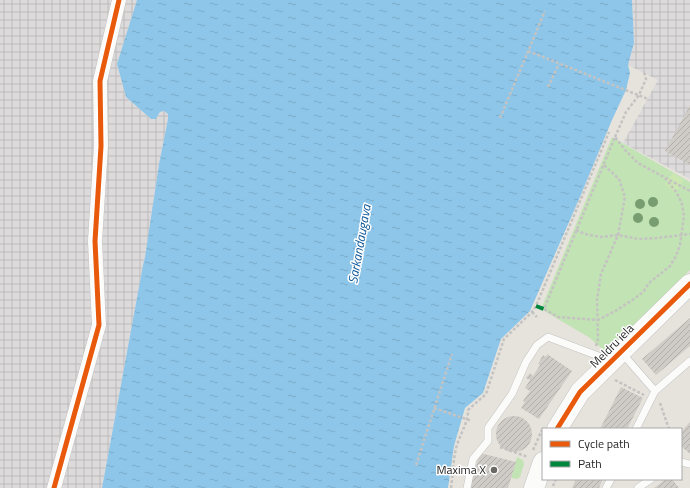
<svg xmlns="http://www.w3.org/2000/svg" width="690" height="488" font-family="'Titillium Web',sans-serif">
<style>
.industrial{fill:url(#industrial-grid)}
.grass{fill:#c2e3b4}
.pitch{fill:#cce7b1}
.water{fill:url(#water-ripples)}
.building{fill:url(#building-hatch)}
.lines{fill:none;stroke-linecap:round;stroke-linejoin:round}
.lane-casing{stroke:#c3c2c2;stroke-width:8}
.street-casing{stroke:#c3c2c2;stroke-width:15}
.secondary-casing{stroke:#c3c2c2;stroke-width:21}
.path{stroke:#c4c3c2;stroke-width:2.5;stroke-dasharray:3 2;stroke-linecap:butt}
.lane{stroke:#fbfbfa;stroke-width:7}
.street{stroke:#fbfbfa;stroke-width:14}
.secondary{stroke:#fbfbfa;stroke-width:20}
.quiet{stroke:#00873e;stroke-width:4;stroke-dasharray:8 4;stroke-linecap:butt}
.cycleway-casing{stroke:#fff;stroke-width:8}
.cycleway{stroke:#e8590c;stroke-width:5}
.tree{fill:#789d70}
.poi-dot{fill:#6a6966;stroke:#fff;stroke-width:1.5}
.labels{text-anchor:middle;stroke-width:3;stroke-linejoin:round;paint-order:stroke}
.street-label{font-size:12px;fill:#272727;stroke:#fff}
.poi-label{font-size:12px;fill:#272727;stroke:#fff;text-anchor:end}
.water-label{font-size:13px;font-style:italic;fill:#0b5597;stroke:#fff}
</style>
<defs>
<pattern id="industrial-grid" width="8" height="8" patternUnits="userSpaceOnUse"><rect width="8" height="8" fill="#dddadb"/><path d="M0 4h8M4 0v8" fill="none" stroke="#bebbbc"/></pattern>
<pattern id="water-ripples" width="26" height="14" patternUnits="userSpaceOnUse"><rect width="26" height="14" fill="#8ec6ea"/><path d="M2 4q2-2 4 0t4 0M15 11q2-2 4 0t4 0" fill="none" stroke="#7aaac9"/></pattern>
<pattern id="building-hatch" width="6" height="6" patternUnits="userSpaceOnUse"><rect width="6" height="6" fill="#cfccc7"/><path d="M-1 1l2-2M0 6l6-6M5 7l2-2" fill="none" stroke="#b2afab"/></pattern>
</defs>
<rect width="100%" height="100%" fill="#e6e3dc"/>
<!-- industrial -->
<path class="industrial" d="M0 0H137L117 64 126 97 151 119 157 117 161 112 164 111 168 114V119L159 164 145 257 143 265 102 488H0Z
M632 0H690V179L623 143 658 80 628 65 634 43Z"/>
<!-- grass -->
<path class="grass" d="M612 137 690 182V270L607 353 590 338 541 309Z
M517 457 523 460 524 464 520 477 517 479 511 478Z"/>
<!-- pitch -->
<path class="pitch" d="M673 173 684 180 675 193 665 184Z"/>
<!-- water -->
<path class="water" d="M137 0H632L634 43 628 65 630 73 626 90 612 120 580 197 530 311 501 339 483 393 465 408 454 446 448 488H102L143 265 145 257 159 164 168 119V114L164 111 160 112 156 119H151L126 97 117 64Z"/>
<!-- building -->
<path class="building" d="M690 105V165L665 151Z
M690 318V346L656 375 642 359Z
M547 354 572 371 539 419 521 408 525 402 523 401 530 391 525 388 530 380 526 378 530 373 533 376 540 365 538 364 543 355 546 357Z
M621 387 643 398 627 429H600Z
M496 434a18 18 0 1 1 36 0a18 18 0 1 1-36 0Z
M690 422V454L681 446V432Z
M480 453 516 462 508 488H470Z
M576 479H603L599 488H572Z
M666 479H672L679 488H654Z"/>
<g class="lines">
<defs>
<path id="lane" d="M621 352 655 391
M636 429 655 391 690 361
M681 462 690 464
M467 488 473 459 488 441V428L512 394 526 362 537 345 548 337 609 360
M606 488 611 479
M638 488 651 479"/>
<path id="street" d="M54 488 99 325 95 241 101 146 100 81 119 0"/>
<path id="secondary" d="M557 429 580 392 690 284
M534 488 543 462"/>
</defs>
<!-- lane casing -->
<use href="#lane" class="lane-casing"/>
<!-- street casing -->
<use href="#street" class="street-casing"/>
<!-- secondary casing -->
<use href="#secondary" class="secondary-casing"/>
<!-- path -->
<path class="path" d="M528 51 648 99
M548 87 559 64
M500 118 545 11
M615 137 626 112 639 95 646 79 644 72
M665 178 677 193 682 204 684 216 680 245 676 256 670 266 649 283 643 292 634 299 617 310 598 320 558 317 544 309 615 137 625 150 638 163 690 191
M576 230 585 234 601 237 618 235 638 239 657 238 690 234
M532 312 537 317
M596 346 598 339 597 300 601 274 618 235 625 197 619 179 604 165
M615 380 644 395
M660 403 669 429
M434 408 472 421
M500 447 528 457
M533 450 542 430
M416 465 452 354
M553 486 556 479
M451 488C453 474 453 458 457 445 461 432 468 423 468 410L486 394 504 339 532 312 536 306 609 132"/>
<!-- lane -->
<use href="#lane" class="lane"/>
<!-- street -->
<use href="#street" class="street"/>
<!-- secondary -->
<use href="#secondary" class="secondary"/>
<!-- quiet -->
<path class="quiet" d="M536 306 544 309"/>
<defs>
<path id="cycleway" d="M557 429 580 392 690 284
M54 488 99 325 95 241 101 146 100 81 119 0"/>
</defs>
<!-- cycleway casing -->
<use href="#cycleway" class="cycleway-casing"/>
<!-- cycleway -->
<use href="#cycleway" class="cycleway"/>
</g>
<!-- trees -->
<g class="tree">
<circle cx="653" cy="202" r="5"/>
<circle cx="640" cy="204" r="5"/>
<circle cx="638" cy="218" r="5"/>
<circle cx="654" cy="222" r="5"/>
</g>
<!-- markers -->
<circle class="poi-dot" cx="494" cy="470" r="4"/>
<g class="labels">
<!-- street labels -->
<g class="street-label">
<text transform="translate(612 346) rotate(-45)" y="4">Meldru iela</text>
</g>
<!-- poi labels -->
<g class="poi-label">
<text x="486" y="474">Maxima X</text>
</g>
<!-- water labels -->
<g class="water-label">
<text transform="translate(359 244) rotate(-80)" y="5">Sarkandaugava</text>
</g>
</g>
<!-- legend -->
<rect x="542" y="428" width="140" height="52" fill="#ffffff" stroke="#a9a9a9"/>
<rect x="550" y="441" width="20" height="6" fill="#e8590c" stroke="#a9a9a9"/>
<text x="578" y="448" font-size="12" fill="#272727">Cycle path</text>
<rect x="550" y="461" width="20" height="6" fill="#00873e" stroke="#a9a9a9"/>
<text x="578" y="468" font-size="12" fill="#272727">Path</text>
</svg>
